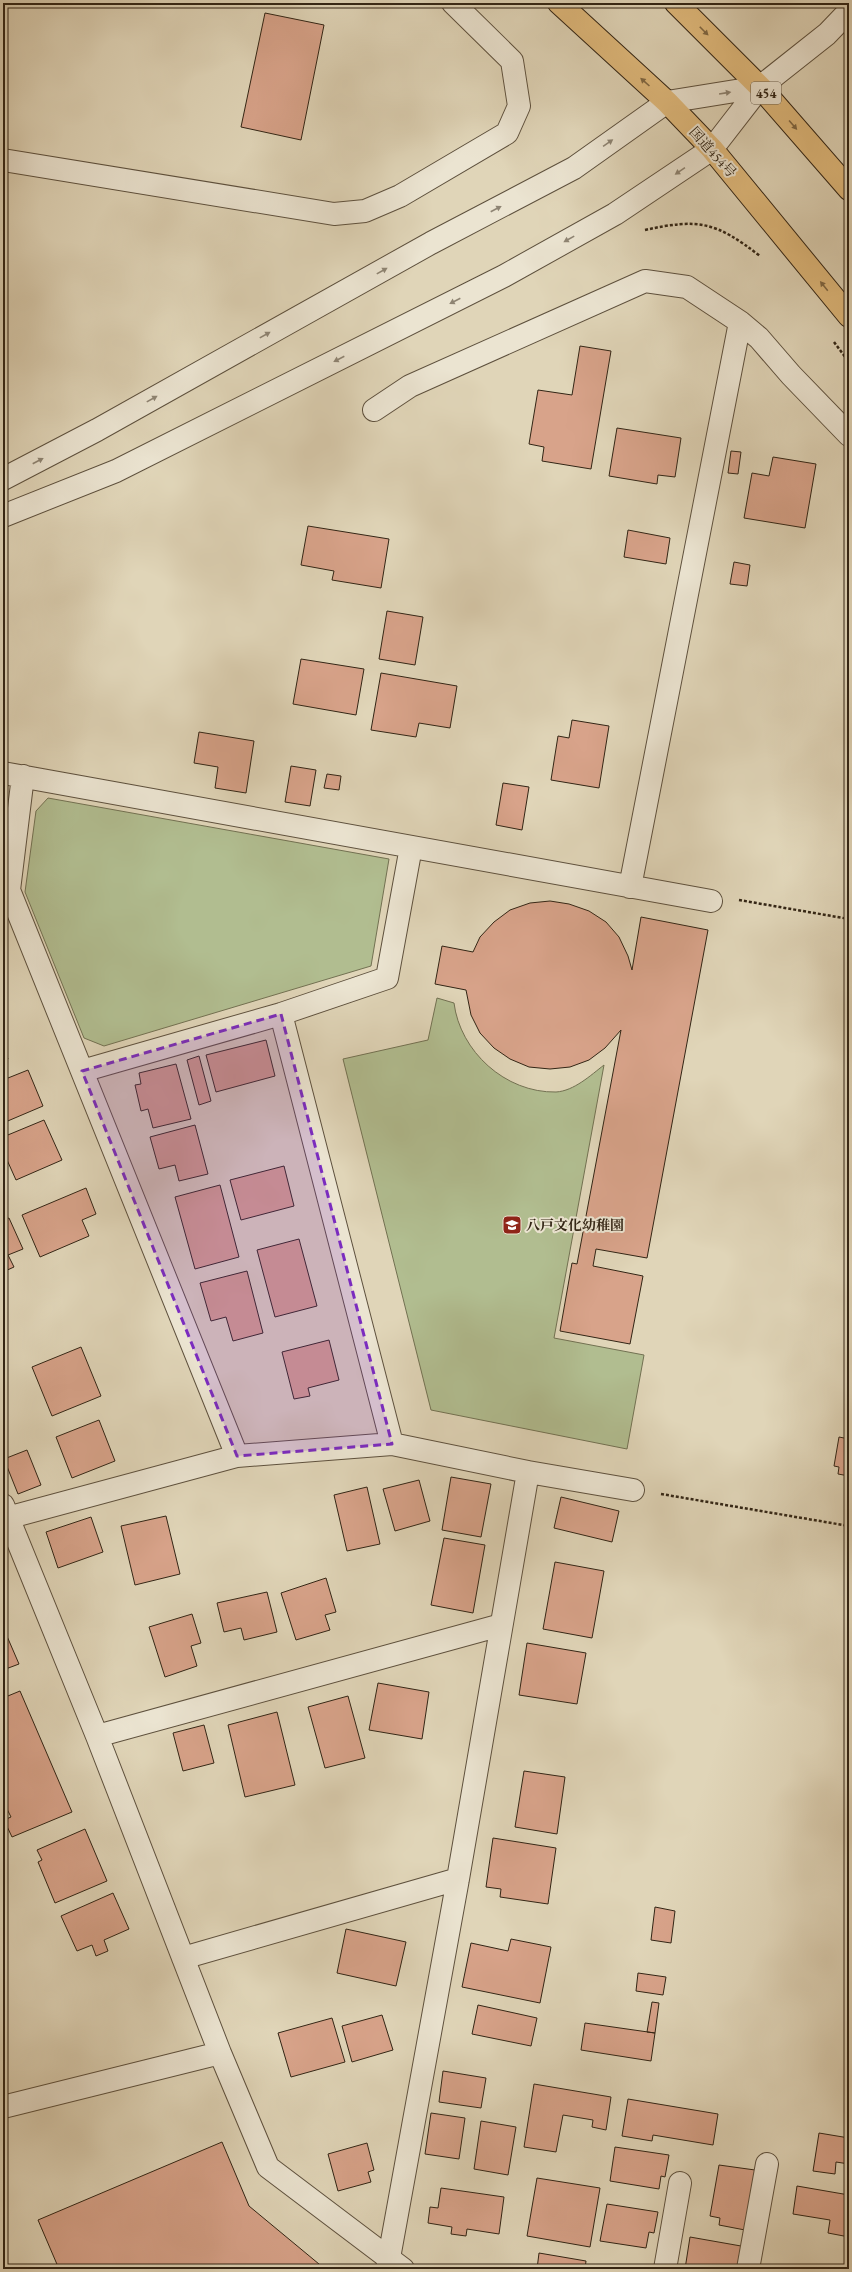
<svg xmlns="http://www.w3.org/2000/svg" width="852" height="2272" font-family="'EB Garamond','Noto Serif JP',serif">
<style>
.green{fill:#b1bd90;stroke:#727152}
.building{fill:#d8a38a;stroke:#322515}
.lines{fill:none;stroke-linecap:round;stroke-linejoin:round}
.minor-casing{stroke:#5e513e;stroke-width:24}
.highway-casing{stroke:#322515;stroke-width:24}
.path{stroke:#322515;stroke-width:2.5;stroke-dasharray:3 2;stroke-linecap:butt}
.minor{stroke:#ebe4d1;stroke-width:22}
.highway{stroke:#e0ba7c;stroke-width:22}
.oneway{fill:#806843}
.oneway2{fill:#8e8473}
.marked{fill:#7b2cbf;fill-opacity:0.2;stroke:#7b2cbf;stroke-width:3;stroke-dasharray:8 5;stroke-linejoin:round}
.labels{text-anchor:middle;stroke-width:4;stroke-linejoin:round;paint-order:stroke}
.shield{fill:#ebe4d1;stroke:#6a5e4d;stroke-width:1}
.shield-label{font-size:13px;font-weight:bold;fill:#322515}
.street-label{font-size:14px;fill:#322515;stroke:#ebe4d1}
.poi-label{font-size:14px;font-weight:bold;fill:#322515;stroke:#ebe4d1;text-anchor:start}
</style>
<rect width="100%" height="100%" fill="#e0d5b8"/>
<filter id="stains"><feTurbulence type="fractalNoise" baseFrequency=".005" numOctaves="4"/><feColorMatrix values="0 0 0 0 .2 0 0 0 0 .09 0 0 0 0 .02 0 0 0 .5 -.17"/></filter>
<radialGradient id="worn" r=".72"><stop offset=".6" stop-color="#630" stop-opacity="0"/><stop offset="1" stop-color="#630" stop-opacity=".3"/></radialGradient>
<!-- green -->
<path class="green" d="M48 798 389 859 371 966 104 1046 84 1038 25 892 36 811Z
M437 998 454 1003C460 1051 505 1093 556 1092 574 1091 591 1075 604 1065L554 1338 644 1355 627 1449 431 1410 343 1059 428 1040Z"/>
<!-- building -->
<path class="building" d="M265 13 324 25 301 140 241 127Z
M580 346 611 351 591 469 542 461 544 447 529 444 538 390 572 395Z
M617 428 681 438 675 477 658 475 657 484 609 476Z
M731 451 741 452 738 474 728 473Z
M773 457 816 464 805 528 744 518 752 473 769 476Z
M308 526 389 539 381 588 332 580 334 571 301 565Z
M628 530 670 538 666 564 624 557Z
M734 562 750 565 747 586 730 584Z
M387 611 423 617 415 665 379 659Z
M301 659 364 669 356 715 293 704Z
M381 673 457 686 450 728 419 723 416 737 371 730Z
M572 720 609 726 599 788 551 780 558 736 569 738Z
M199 732 254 741 246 793 215 788 218 767 194 763Z
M291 766 316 770 310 806 285 802Z
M327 774 341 776 339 790 324 788Z
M503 783 529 787 522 830 496 825Z
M550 901 569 904 589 911 606 922 619 937 628 956 632 970 641 917 708 930 647 1258 596 1249 593 1266 643 1276 630 1344 560 1331 572 1263 577 1264 621 1030 605 1048 589 1060 570 1067 550 1069 529 1067 510 1059 494 1048 480 1033 471 1015 466 990 435 984 442 946 473 952 480 937 494 922 510 910 530 903Z
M266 1040 275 1076 216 1092 206 1055Z
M3 1047 8 1059 3 1061Z
M199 1056 211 1101 199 1105 187 1060Z
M176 1064 191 1119 153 1128 148 1109 141 1111 135 1085 141 1084 139 1073Z
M28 1070 43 1106 3 1123V1080Z
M44 1120 62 1160 16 1180 3 1151V1137Z
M195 1125 208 1174 179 1181 175 1165 159 1169 150 1137Z
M284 1166 294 1206 241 1220 230 1180Z
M220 1185 239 1257 195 1269 175 1197Z
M86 1188 96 1214 82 1220 89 1236 40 1257 22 1215Z
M9 1218 23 1249 8 1255 14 1267 3 1272V1220Z
M299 1239 317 1306 275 1317 257 1250Z
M247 1271 263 1333 233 1341 226 1317 211 1321 200 1283Z
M329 1340 339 1380 308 1388 310 1396 294 1399 282 1352Z
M81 1347 101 1396 52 1416 32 1367Z
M99 1420 115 1461 72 1478 56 1437Z
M839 1437 849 1439V1476L838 1474 839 1467 834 1466Z
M27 1450 41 1485 18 1494 4 1459Z
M451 1477 491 1484 481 1537 442 1530Z
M419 1480 430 1521 395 1531 383 1489Z
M367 1487 380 1544 347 1551 334 1495Z
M561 1497 619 1511 612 1542 554 1528Z
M166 1516 180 1574 135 1585 121 1526Z
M91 1517 103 1552 58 1568 46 1532Z
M444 1538 485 1545 473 1613 431 1605Z
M555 1562 604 1571 592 1638 543 1629Z
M326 1578 336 1612 325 1615 330 1630 296 1640 281 1593Z
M267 1592 277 1632 244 1640 241 1628 224 1632 217 1603Z
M192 1614 201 1643 191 1646 197 1666 165 1677 149 1627Z
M3 1627 19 1664 3 1670Z
M527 1643 586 1653 577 1704 519 1695Z
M378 1683 429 1692 422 1739 369 1730Z
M20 1691 72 1812 12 1837 4 1820 11 1817 3 1801V1698Z
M348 1696 365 1758 325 1768 308 1707Z
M277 1712 295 1785 245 1797 228 1725Z
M204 1725 214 1763 183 1771 173 1733Z
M524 1771 565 1777 557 1834 515 1827Z
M85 1829 107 1881 55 1903 38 1862 42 1860 37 1850Z
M493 1838 556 1848 548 1904 500 1897 501 1889 486 1887Z
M113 1893 129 1929 104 1940 108 1951 96 1956 92 1945 77 1951 61 1916Z
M655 1907 675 1911 671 1943 651 1940Z
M346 1929 406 1942 396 1986 337 1973Z
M511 1939 551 1947 540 2003 462 1987 471 1943 508 1951Z
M638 1973 666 1977 663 1995 636 1991Z
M652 2002 659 2003 655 2033 647 2032Z
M478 2005 537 2018 531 2046 472 2034Z
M382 2015 393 2050 352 2062 342 2026Z
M332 2018 345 2062 291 2077 278 2033Z
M585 2023 655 2033 651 2061 581 2050Z
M443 2071 486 2078 481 2108 439 2102Z
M534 2084 611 2097 606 2130 592 2127 593 2120 563 2115 556 2152 524 2147Z
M628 2099 718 2114 713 2145 653 2135 652 2141 622 2136Z
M431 2113 465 2118 459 2159 425 2154Z
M481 2121 516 2127 508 2175 474 2169Z
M819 2133 849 2138V2164L836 2162 835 2174 813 2171Z
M222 2142 249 2206 325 2269H59L38 2220Z
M367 2143 374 2170 368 2172 371 2182 338 2191 328 2154Z
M615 2147 669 2155 665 2177 661 2176 659 2189 610 2181Z
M719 2165 755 2170 745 2230 719 2225 720 2218 710 2216Z
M537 2178 600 2188 590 2247 527 2236Z
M797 2186 849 2195V2237L828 2233 830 2220 793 2214Z
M441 2188 504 2197 499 2234 467 2229 466 2236 451 2234 452 2227 428 2223 430 2207 438 2208Z
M607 2204 658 2212 654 2233 649 2232 646 2248 600 2241Z
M690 2237 741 2246 737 2269H685Z
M539 2253 586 2261 585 2269H537Z"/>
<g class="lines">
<defs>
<path id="minor" d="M3 160 334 214 365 211 400 196 507 133 519 106 512 61 453 3
M374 410 410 386 645 281 687 287 740 322 759 338 791 375 849 435
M3 479 97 430 431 243 574 168 667 102 760 87
M3 516 116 471 504 276 615 214 712 149 760 87 827 34 849 11
M3 773 711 901
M23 776 9 890 237 1456
M630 887 740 322
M281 1014 392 1444
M82 1071 281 1014 387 978 411 847
M528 1472 633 1490
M3 1505 97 1736 220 2053 268 2167 403 2269
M3 1519 237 1456 392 1444 528 1472 458 1879 387 2269
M97 1736 501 1625
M183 1958 458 1879
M3 2107 220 2053
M665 2269 680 2183
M748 2269 767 2164"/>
<path id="highway" d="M559 3 667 102 712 149 849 316
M676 3 760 87 849 189"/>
</defs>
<!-- minor casing -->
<use href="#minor" class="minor-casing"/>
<!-- highway casing -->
<use href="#highway" class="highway-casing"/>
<!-- path -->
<path class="path" d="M645 230C699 218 716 222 760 256
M834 342 849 362
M739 900 849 919
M661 1494 849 1526"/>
<!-- minor -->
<use href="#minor" class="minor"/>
<!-- highway -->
<use href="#highway" class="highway"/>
</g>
<!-- one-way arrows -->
<defs><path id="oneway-solid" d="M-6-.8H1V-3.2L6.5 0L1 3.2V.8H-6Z"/></defs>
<g class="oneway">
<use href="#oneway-solid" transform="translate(704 31) rotate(45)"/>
<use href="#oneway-solid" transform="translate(645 82) rotate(-138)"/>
<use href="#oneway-solid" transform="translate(793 125) rotate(49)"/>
<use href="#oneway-solid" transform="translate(824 286) rotate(-129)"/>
</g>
<g class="oneway2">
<use href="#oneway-solid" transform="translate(725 93) rotate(-9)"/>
<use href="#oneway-solid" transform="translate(608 143) rotate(-35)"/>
<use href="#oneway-solid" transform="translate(680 171) rotate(146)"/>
<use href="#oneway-solid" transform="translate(496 209) rotate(-28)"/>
<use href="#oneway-solid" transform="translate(569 239) rotate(151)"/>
<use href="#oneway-solid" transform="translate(382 271) rotate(-29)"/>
<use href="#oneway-solid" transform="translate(455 301) rotate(153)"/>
<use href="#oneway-solid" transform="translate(265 335) rotate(-29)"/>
<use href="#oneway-solid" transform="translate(339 359) rotate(153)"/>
<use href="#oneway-solid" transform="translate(152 399) rotate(-29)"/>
<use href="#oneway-solid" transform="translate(38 461) rotate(-28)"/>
</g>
<!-- marked area -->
<path class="marked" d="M281 1014 392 1444 237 1456 82 1071Z"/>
<!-- icons -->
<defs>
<symbol id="school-square" viewBox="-11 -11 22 22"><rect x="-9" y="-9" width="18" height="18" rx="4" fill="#8f2418" stroke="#ebe4d1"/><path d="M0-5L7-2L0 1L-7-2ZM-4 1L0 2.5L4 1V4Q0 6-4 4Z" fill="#fff"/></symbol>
</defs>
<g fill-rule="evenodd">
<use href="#school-square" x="501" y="1214" width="22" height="22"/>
</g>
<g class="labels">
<!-- shield labels -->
<rect class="shield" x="751" y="82" width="30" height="22" rx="3"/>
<g class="shield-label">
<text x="766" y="98">454</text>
</g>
<!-- street labels -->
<g class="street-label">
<text transform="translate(713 152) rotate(48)" y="5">国道454号</text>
</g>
<!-- poi labels -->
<g class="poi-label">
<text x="526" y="1230">八戸文化幼稚園</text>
</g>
</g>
<!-- margin -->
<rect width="852" height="2272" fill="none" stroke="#e0d5b8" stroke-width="16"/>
<rect x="4" y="4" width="844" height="2264" fill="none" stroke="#322515" stroke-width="2"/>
<rect x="8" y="8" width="836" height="2256" fill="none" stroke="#322515"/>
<rect width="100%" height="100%" filter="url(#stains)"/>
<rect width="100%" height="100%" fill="url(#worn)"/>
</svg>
